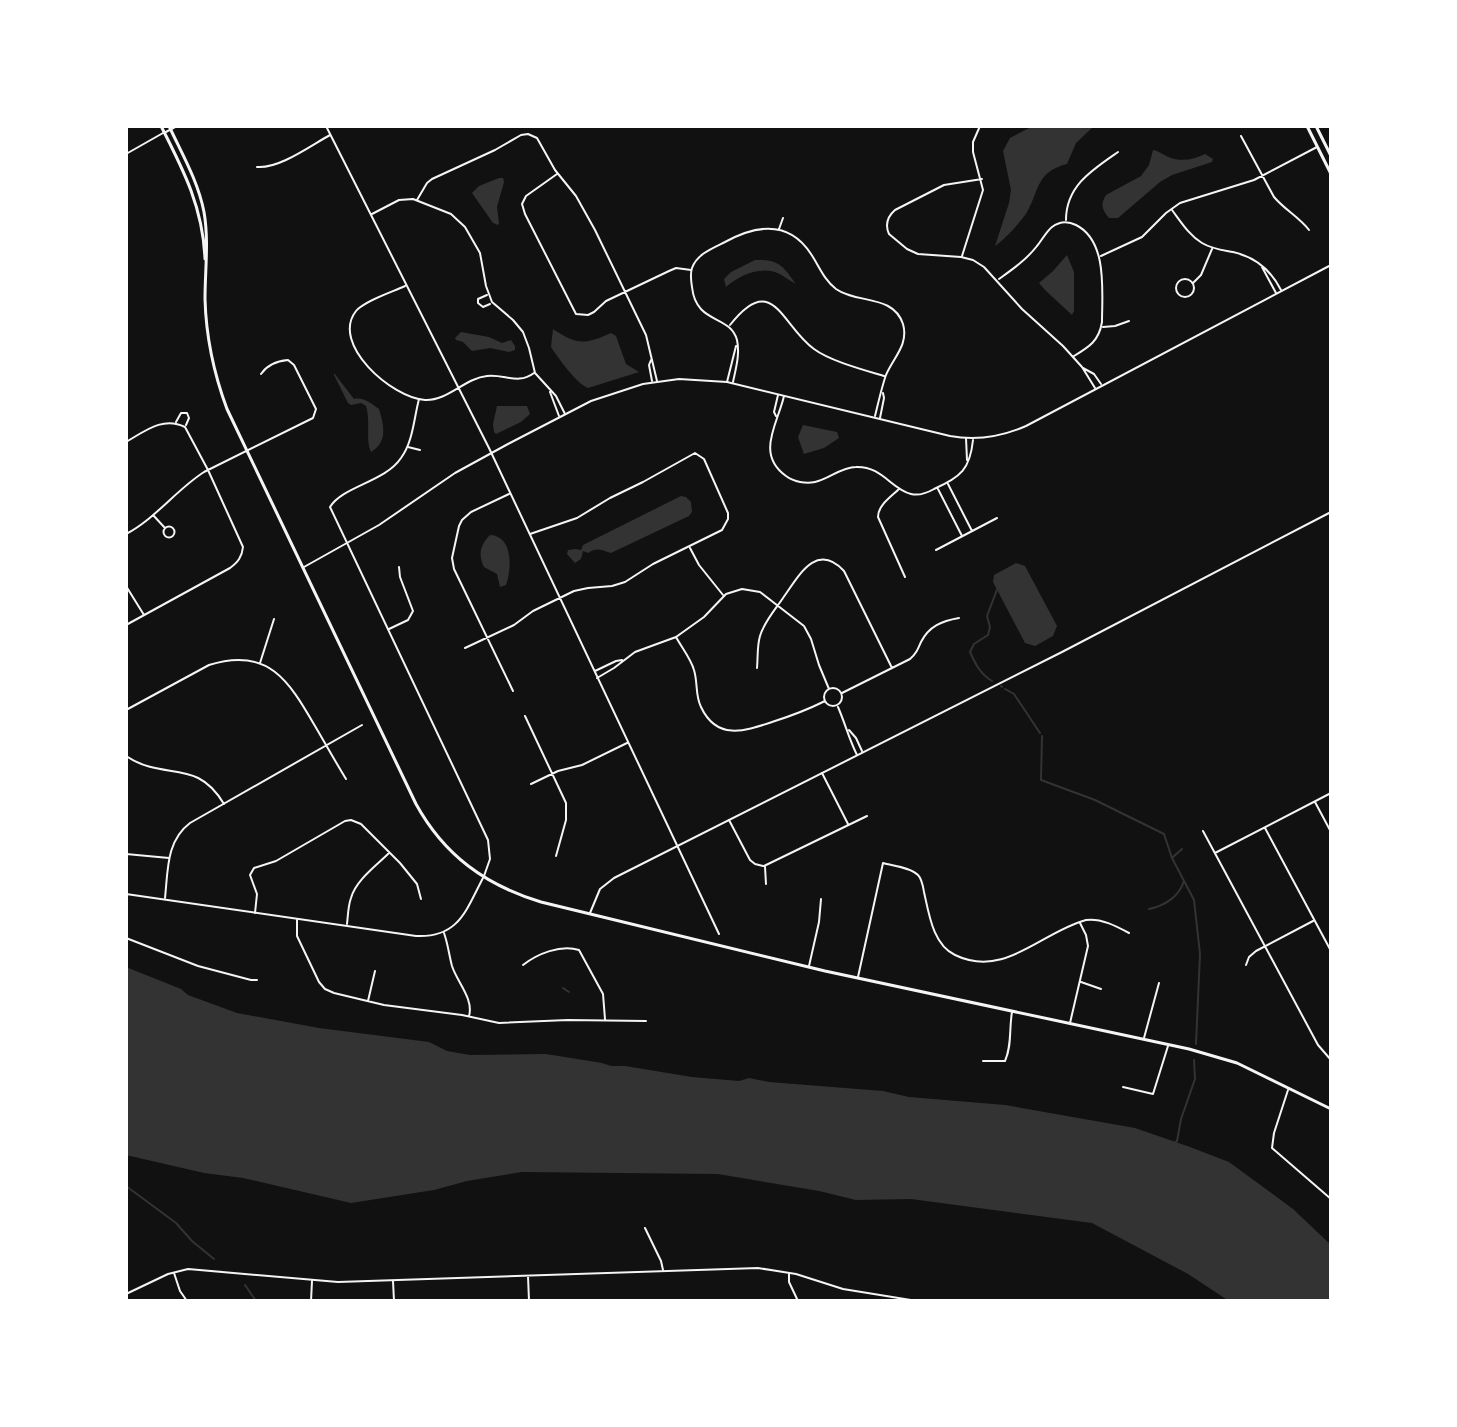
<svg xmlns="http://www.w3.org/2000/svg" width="1457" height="1427" font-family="'IBM Plex Sans',sans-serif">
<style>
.water{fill:#333}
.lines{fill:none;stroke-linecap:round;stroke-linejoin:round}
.stream{stroke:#333;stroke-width:2}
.minor{stroke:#f5f5f5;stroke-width:2}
.tertiary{stroke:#f5f5f5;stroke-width:2}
.secondary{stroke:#f5f5f5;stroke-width:3}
</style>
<rect width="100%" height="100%" fill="#111"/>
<!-- water -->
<path class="water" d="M1033 126H1094L1076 143 1067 164C1036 172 1040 189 1027 212 1020 223 1006 238 995 246L1009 203 1011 190 1003 151 1010 138Z
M1153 150C1160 151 1164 156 1171 158 1183 162 1195 159 1205 154L1213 159 1212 162 1172 175 1160 182 1118 218H1109C1102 210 1100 204 1106 195L1141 176 1149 165Z
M499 178H503L504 182 497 207 499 223 498 225 493 223 472 193 479 186Z
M1067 255 1074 272V311L1072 315 1045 290 1039 283 1053 271Z
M755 260C779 259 783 266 796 284 790 281 785 277 780 274 761 265 740 275 726 287L724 279 731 272Z
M553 329C577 345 584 345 611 333L616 336 626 364 639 372 588 388C576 383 559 359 551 347Z
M461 332 489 337 502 343 511 340 515 346V350L509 352 490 348 472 351 463 342 456 340 455 338Z
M334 373 354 399C364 397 370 403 379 409 384 425 388 442 371 452 365 440 371 422 366 406L361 403 351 405 348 403 334 375Z
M497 406H527L530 414 521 422 496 434 494 432 493 424Z
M803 425 837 432 839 438 824 448 804 454 798 437Z
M681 496 686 497 691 502 692 512 689 516 611 553C601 550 597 547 588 553L583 551 581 559 575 563 567 554 568 550 576 549 581 550 583 545Z
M490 535C513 536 512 568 506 585L500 587 497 574 484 567C478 555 480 545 490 535Z
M1016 563 1025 566 1057 626 1053 636 1035 646 1025 643 993 582 994 575Z
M126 967 181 989 188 995 237 1013 319 1028 429 1042 447 1051 470 1055 546 1054 602 1063 611 1066H625L692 1077 739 1081 749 1078 769 1082 883 1091 909 1097 1005 1105 1135 1128 1190 1147 1229 1162 1293 1209 1331 1245V1301H1229L1188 1274 1092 1223 911 1199 856 1200 819 1191 718 1174 522 1172 467 1181 434 1190 351 1203 243 1178 204 1173 126 1155Z"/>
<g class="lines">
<!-- stream -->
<path class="stream" d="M992 681C980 674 975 663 970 652L974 644 988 635 990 627 987 616 998 587
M1001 686 1002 687
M1005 689 1014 694 1040 733
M1042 736 1041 780 1095 800 1164 834 1172 858 1194 900 1200 954 1196 1044
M1173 857 1182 849
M1149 909C1164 906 1179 897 1184 881
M563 988 569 992
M1174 1143 1177 1141 1181 1119 1195 1079 1194 1060
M126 1186 176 1223 192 1241 214 1259
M245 1285 256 1301"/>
<!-- minor -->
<path class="minor" d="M326 126 489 448 719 934
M1241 136 1274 197C1285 210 1299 217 1309 230
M126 154 163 133
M257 167C279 169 310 146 330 135
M557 174 526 196 522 204 525 214 576 314 588 315 594 312 606 301 669 271 676 268 691 270
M982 179 944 185 895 210C887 217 885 225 889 234L907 249 918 254 961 257 973 260 984 267 1022 309 1063 346 1082 367 1095 388
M417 200 427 183 432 179 495 150 521 135 528 134 537 138 555 170 576 196 595 230 646 335 657 381
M1172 210C1181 222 1189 235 1202 243 1212 249 1222 250 1233 252 1255 257 1271 270 1281 290
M372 214 399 200 413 199 451 214 465 227 480 253 486 286 492 302 513 320 523 332 529 348 535 373 556 396 565 414
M1066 220C1066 186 1092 170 1118 152
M779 229 783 218
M962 256 983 190 973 152V142L980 126
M1101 256 1142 237 1166 213 1180 203 1254 180 1317 147
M1262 267 1276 293
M999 279C1013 269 1026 260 1037 246 1042 240 1046 232 1052 227 1060 221 1068 221 1076 225 1108 241 1102 292 1102 322 1099 341 1089 347 1074 356
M1176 288a9 9 0 1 1 18 0a9 9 0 1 1-18 0Z
M1193 283 1201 275 1212 249
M405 286C392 292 364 301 356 311 330 344 392 398 425 400 448 401 465 378 487 376 505 374 518 385 534 373
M487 295 478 299V303L483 307 490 304
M730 325C773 270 781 325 814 349 830 361 864 370 884 376
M1103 327 1115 326 1129 321
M651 360 649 365 652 381
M1083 368 1094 374 1101 384
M727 382 736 346
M733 382C736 368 740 354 737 340 730 314 696 325 692 287 691 281 690 274 692 268 697 254 713 248 725 242 756 225 789 220 811 254 819 266 824 280 836 289 857 304 893 294 903 324 909 345 893 358 886 375 882 386 878 404 875 416
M550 392 559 416
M784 396C778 423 755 454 786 476 794 482 806 484 815 482 829 479 841 467 856 467 882 466 891 489 911 494 919 496 927 493 934 489 961 477 970 469 973 440
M419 399C414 418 413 442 401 458 385 482 343 486 330 507L488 840 490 859 484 876
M776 416 774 412 778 395
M880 418 884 398 883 393
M176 422 181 413H187L189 418 186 425
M966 438 967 460
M126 442C145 431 163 416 185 427L208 470 243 547C242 557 238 562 230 568L126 625
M408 447 420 450
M948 484 972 531
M899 489C891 497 878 505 878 517L905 577
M938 489 962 536
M509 494 471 512 462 520 459 526 452 558 454 569 513 691
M153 515 165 528
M163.5 532a5.5 5.5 0 1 1 11 0a5.5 5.5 0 1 1-11 0Z
M126 534C155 519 176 490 204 472L313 418 316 409 294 365 288 360C277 361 267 365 261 374
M690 548 699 565 723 595
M936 550 997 518
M126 586 144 615
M389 629 408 620 413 611 400 577 399 567
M676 637C682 648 691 659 694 670 698 683 695 695 701 707 717 741 745 731 772 722 791 716 807 710 825 701
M465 648 514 625 533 611 574 591 588 588 612 586 625 582 653 564 722 530 728 519V513L704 459 695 453 643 482 610 498 577 518 530 534
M260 663 274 619
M757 668C758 657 757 646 760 636 764 622 775 610 783 598 798 577 816 541 844 571L892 668
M595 671 616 661 622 660
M597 678 614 668 635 652 676 637 704 617 726 594 742 589 760 592 804 626 811 639 819 665 829 689
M824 697a9 9 0 1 1 18 0a9 9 0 1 1-18 0Z
M842 693 910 659C916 654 918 649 921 642 929 626 942 621 959 618
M838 707C845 723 849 739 857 755
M126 710 209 665C268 646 289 681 315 726 325 743 335 761 346 779
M525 716 566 803V820L556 856
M849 730 856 738 862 751
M126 756C165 782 196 757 224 804
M822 773 848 824
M531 784 558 771 582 765 627 743
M1315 802 1331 832
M729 820 750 860 755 864 763 866
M1265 828 1331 951
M1203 831 1318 1045 1331 1060
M1215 853 1331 793
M126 854 169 858
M764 866 867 816
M765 867 766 884
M165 898C168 871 166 841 190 823L362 725
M255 913 257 894 250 875 254 868 276 861 345 821 351 820 361 824 400 863 417 884 421 899
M297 920V936L319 982 325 989 334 993 384 1005 462 1015 499 1023 568 1020 646 1021
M347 924C348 916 348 906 351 898 356 880 376 866 389 853
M444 933C448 944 449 955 452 966 457 982 474 999 469 1016
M126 938 198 966 251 980H257
M523 965C537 954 561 944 579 950L603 994 605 1019
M1246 965 1249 957 1256 951 1313 921
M809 966 819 922 821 899
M858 977 883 863C893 866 910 867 918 875 922 879 923 886 924 892 929 914 933 945 955 955 1005 979 1041 932 1086 920 1101 918 1116 926 1129 933
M1081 982 1101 989
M368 1001 375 971
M1070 1023 1088 946 1086 935 1080 923
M1144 1038 1159 983
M983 1061H1005C1012 1046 1009 1029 1012 1012
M1123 1087 1153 1094 1168 1046
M1288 1090 1274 1133 1272 1148 1331 1199
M645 1228 661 1261 663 1270
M174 1273 180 1291 187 1301
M789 1274V1282L798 1301
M393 1281 394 1301
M311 1301 312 1281"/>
<!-- tertiary -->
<path class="tertiary" d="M164 133 177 126
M304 567 379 525 455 473 508 444 591 401 643 384 679 379 727 382 950 436C977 441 1001 437 1026 426L1331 265
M126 894 416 936C459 938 466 910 483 878
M590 913 600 889 614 878 1062 652 1331 512
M528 1276 529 1301
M126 1294 168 1274 188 1269 338 1282 758 1268 796 1274 843 1289 917 1301"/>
<!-- secondary -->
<path class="secondary" d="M161 126C184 171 203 208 205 259
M169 126C182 154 198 181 204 212 209 241 205 270 205 299 206 336 214 374 227 409L416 804C444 855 485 885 541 902L825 971 1189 1049 1237 1063 1331 1109
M1307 126 1331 174
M1316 126 1331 156"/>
</g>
<!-- border -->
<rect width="1457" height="1427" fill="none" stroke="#ffffff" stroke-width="256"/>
</svg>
